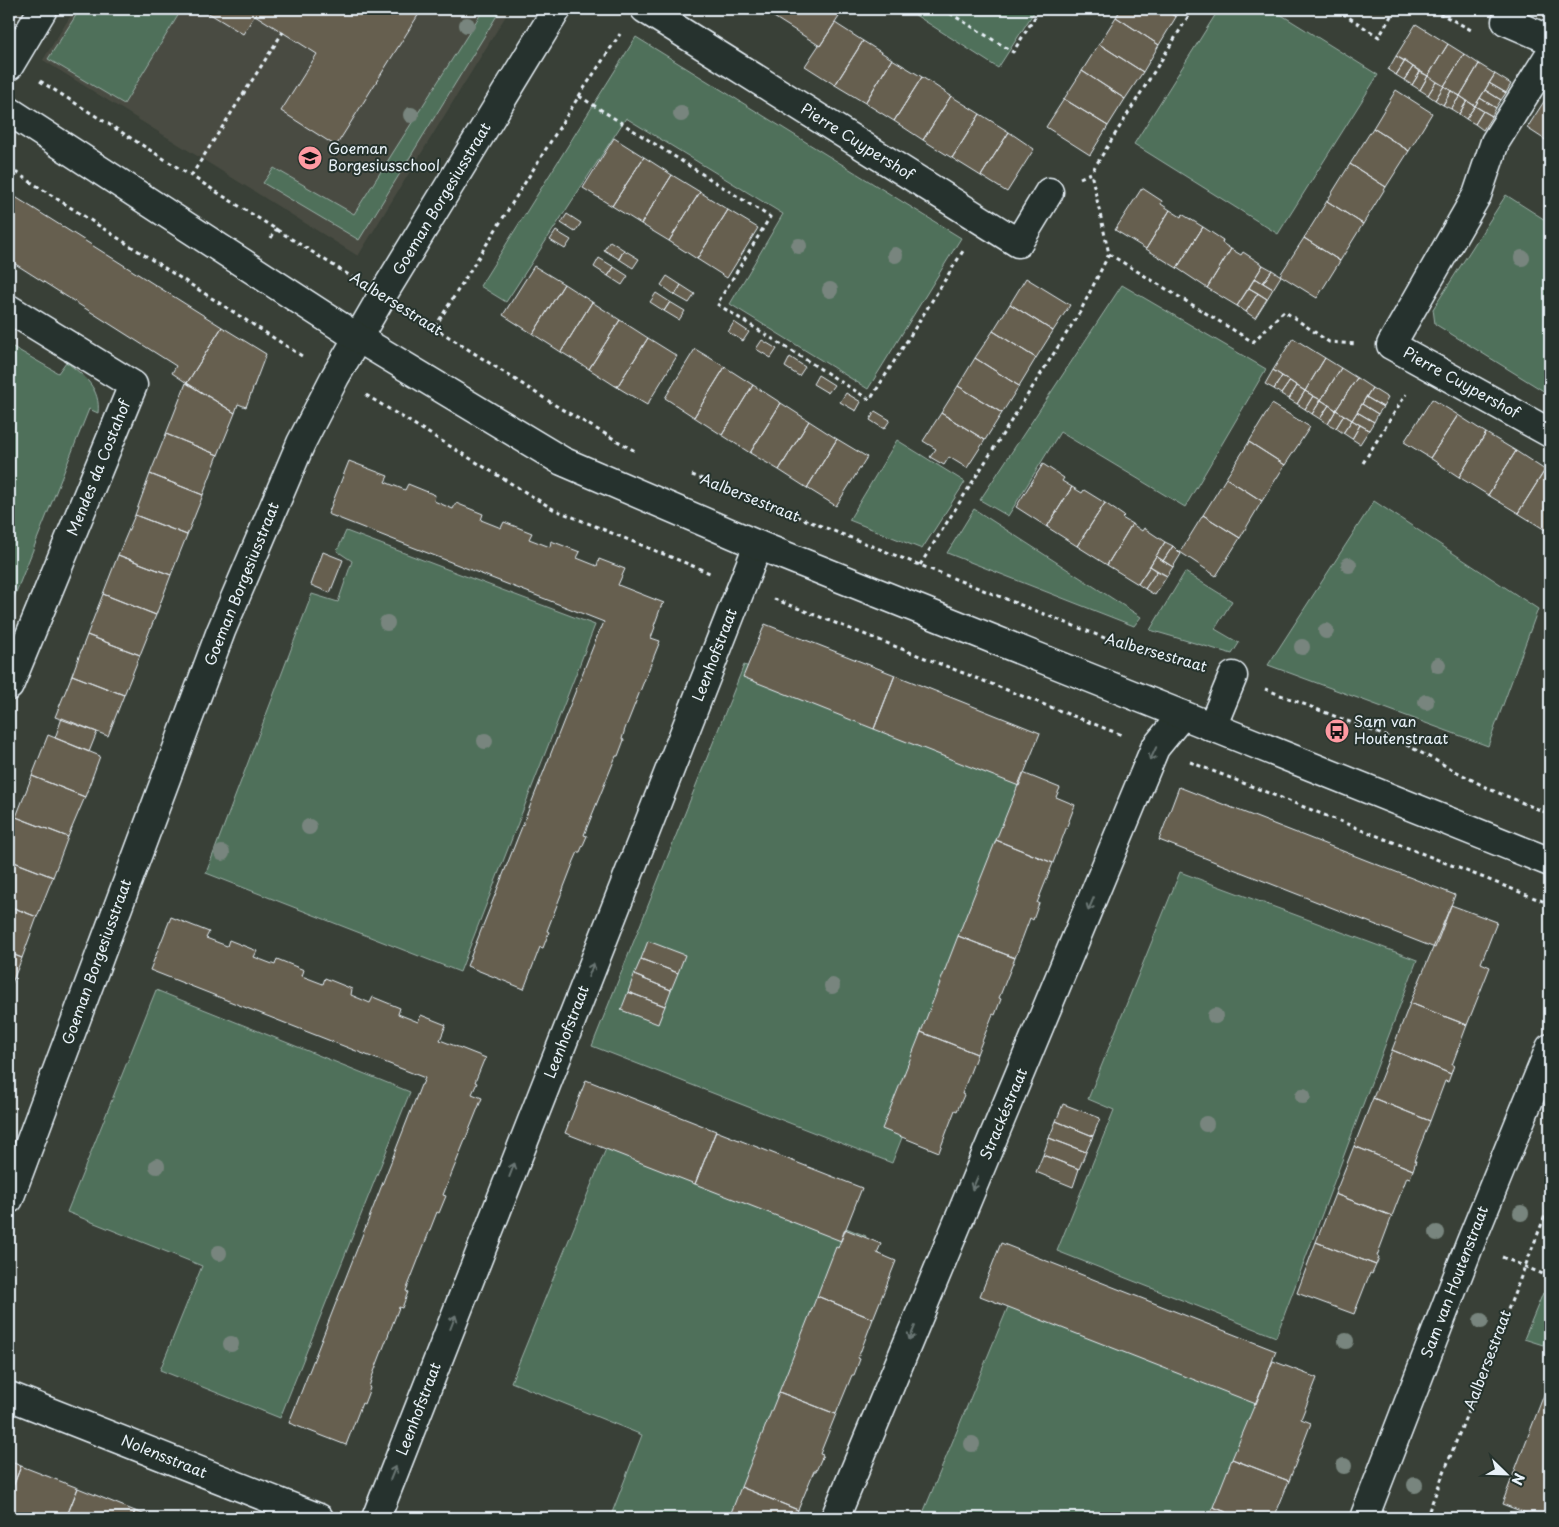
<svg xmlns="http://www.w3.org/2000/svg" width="1559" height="1527" font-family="'Playpen Sans',sans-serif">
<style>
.built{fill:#494c42}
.green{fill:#4f705a;stroke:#9cb0a9}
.building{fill:#665f4f;stroke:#e8f1f8}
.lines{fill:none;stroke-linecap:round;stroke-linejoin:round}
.street-casing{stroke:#e8f1f8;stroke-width:31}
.secondary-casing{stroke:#e8f1f8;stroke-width:31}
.path{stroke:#e8f1f8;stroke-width:3;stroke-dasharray:4 4;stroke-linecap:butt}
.street{stroke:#26332d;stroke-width:28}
.secondary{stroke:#26332d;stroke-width:28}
.tree{fill:#78857e}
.oneway{stroke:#6a7674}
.labels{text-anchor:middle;stroke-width:4;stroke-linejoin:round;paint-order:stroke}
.street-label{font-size:15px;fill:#e8f1f8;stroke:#26332d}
.poi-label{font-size:15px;fill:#e8f1f8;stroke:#26332d;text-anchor:start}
</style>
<rect width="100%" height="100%" fill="#394037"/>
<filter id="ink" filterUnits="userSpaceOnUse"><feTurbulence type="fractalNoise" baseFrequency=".02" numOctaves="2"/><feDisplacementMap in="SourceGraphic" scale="10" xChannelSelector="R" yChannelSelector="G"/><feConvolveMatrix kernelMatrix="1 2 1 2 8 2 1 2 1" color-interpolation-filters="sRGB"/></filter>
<g filter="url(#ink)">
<!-- built -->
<path class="built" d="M75 9H510L358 256 43 60Z"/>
<!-- green -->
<path class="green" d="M80 9H182L124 104 48 59Z
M484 9H501L359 240 263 183 274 168 354 214Z
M906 9H1036L998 68Z
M1219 9H1272L1378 75 1278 234 1134 144Z
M636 37 961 238 868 389 730 304 783 214 626 118 506 302 480 286Z
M1506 195 1550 223V395L1435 324 1433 309Z
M1122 285 1266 369 1185 507 1060 432 1008 516 980 500Z
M13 347 58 373 66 362C84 375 101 389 98 413L89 409 9 610V349Z
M897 440 965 482 922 549 849 520Z
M1374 501 1538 609 1488 746 1268 665Z
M974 509 1141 617 1134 626 947 553Z
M346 531 595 625 460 972 206 873 312 594 338 602 352 561 337 551Z
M1185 572 1232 601 1215 629 1239 643 1232 654 1150 630Z
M744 665 1040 786 892 1163 592 1046Z
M1180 872 1417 960 1276 1337 1057 1251 1114 1110 1088 1099Z
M156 990 410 1092 280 1418 160 1370 202 1266 67 1212Z
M612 1134 866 1236 834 1319 752 1518H610L642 1435 511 1382Z
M1015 1290 1279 1393 1228 1518H921Z
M1543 1293 1550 1296V1334H1548L1543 1345 1524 1339Z"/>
<!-- building -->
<path class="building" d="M202 9H422L336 146 281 111 317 54 255 15 243 34Z
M761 9H844L820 46Z
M1121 9H1163L1176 17 1159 45 1116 17Z
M1163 9H1182L1176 17Z
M1116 17 1159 45 1143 72 1099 44Z
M835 23 863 41 835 85 805 66 819 45 820 46Z
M1416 24 1448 44 1428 76 1396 56Z
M863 41 892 59 865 103 835 85Z
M1099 44 1143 72 1125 99 1082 71Z
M1448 44 1464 54 1444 86 1428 76Z
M1464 54 1479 64 1460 96 1444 86Z
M1396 56 1405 61 1396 75 1388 70Z
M892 59 922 77 894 121 865 103Z
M1405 61 1413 67 1404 80 1396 75Z
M1479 64 1495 74 1475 106 1460 96Z
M1413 67 1420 72 1412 85 1404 80Z
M1082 71 1125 99 1108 126 1064 99Z
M1420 72 1428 76 1420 90 1412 85Z
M1495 74 1511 84 1506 93 1489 83Z
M1428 76 1436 82 1428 95 1420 90Z
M922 77 951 96 923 140 894 121Z
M1436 82 1444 86 1435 100 1428 95Z
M1489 83 1506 93 1501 100 1485 90Z
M1444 86 1451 91 1443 105 1435 100Z
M1396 90 1432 113 1409 151 1373 128Z
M1485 90 1501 100 1496 108 1480 98Z
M1451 91 1460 96 1451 109 1443 105Z
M1550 92V143L1527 128Z
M951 96 980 114 952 158 923 140Z
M1460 96 1467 101 1459 114 1451 109Z
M1480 98 1496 108 1492 116 1475 106Z
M1064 99 1108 126 1090 155 1046 127Z
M1467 101 1475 106 1466 119 1459 114Z
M1475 106 1483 111 1475 124 1466 119Z
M1483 111 1492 116 1483 130 1475 124Z
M980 114 1009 132 981 176 952 158Z
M1373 128 1409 151 1386 187 1350 164Z
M1009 132 1034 149 1007 192 981 176Z
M614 138 644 157 612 206 583 188Z
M644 157 672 175 641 224 612 206Z
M1350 164 1386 187 1363 224 1327 201Z
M672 175 700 192 669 241 641 224Z
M1142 188 1162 201 1161 204 1170 210 1146 249 1115 230Z
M700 192 728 210 697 259 669 241Z
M9 193 222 327 187 383 172 373 176 366 9 260Z
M1327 201 1363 224 1340 261 1304 238Z
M728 210 758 228 727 278 697 259Z
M1170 210 1181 217 1182 214 1203 227 1177 268 1146 249Z
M567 214 581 223 575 232 561 223Z
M1203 227 1223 240 1222 243 1231 249 1207 288 1177 268Z
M556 231 571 240 565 249 550 240Z
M1304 238 1340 261 1317 298 1280 275Z
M610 241 624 250 619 259 604 250Z
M1231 249 1241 255 1243 252 1263 265 1237 306 1207 288Z
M624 250 639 259 633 268 619 259Z
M599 258 614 267 608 276 594 267Z
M1263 265 1272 270 1263 283 1255 278Z
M534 266 564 284 533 334 503 315Z
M614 267 628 276 622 285 608 276Z
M1272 270 1281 276 1273 289 1263 283Z
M667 276 681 285 675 295 661 285Z
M1026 278 1070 305 1053 331 1010 304Z
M1255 278 1273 289 1267 299 1249 288Z
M564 284 592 302 561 352 533 334Z
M681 285 695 294 689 303 675 295Z
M1249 288 1258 293 1246 312 1237 306Z
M656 293 670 302 664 311 650 302Z
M1258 293 1267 299 1255 318 1246 312Z
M592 302 620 320 589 369 561 352Z
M670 302 685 311 679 320 664 311Z
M1010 304 1053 331 1036 358 993 331Z
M620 320 648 338 617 387 589 369Z
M734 322 749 332 743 341 728 332Z
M222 327 266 354 246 407 238 404 235 413 187 383Z
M993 331 1036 358 1019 386 975 358Z
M648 338 677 356 647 405 617 387Z
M1293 338 1325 358 1305 391 1273 370Z
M762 340 777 349 771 358 756 349Z
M695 349 725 367 694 417 665 398Z
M790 357 805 367 799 376 785 367Z
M975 358 1019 386 1002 413 958 386Z
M1325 358 1341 368 1321 400 1305 391Z
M725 367 753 385 722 435 694 417Z
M1341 368 1357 378 1336 410 1321 400Z
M1273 370 1282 376 1274 389 1265 384Z
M818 375 834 385 828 393 813 384Z
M1282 376 1290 381 1281 394 1274 389Z
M1357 378 1372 388 1352 420 1336 410Z
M1290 381 1297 386 1289 399 1281 394Z
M186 383 235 413 218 455 166 434Z
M753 385 781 403 750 453 722 435Z
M958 386 1002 413 985 440 941 413Z
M1297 386 1305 391 1297 404 1289 399Z
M1372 388 1388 398 1383 407 1366 397Z
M1305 391 1313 396 1305 409 1297 404Z
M846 393 861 402 856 411 840 402Z
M1313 396 1321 400 1312 414 1305 409Z
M1366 397 1383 407 1378 414 1362 404Z
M1432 399 1458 415 1430 458 1404 442Z
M1321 400 1329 405 1320 419 1312 414Z
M781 403 809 421 779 470 750 453Z
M1272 404 1310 427 1285 465 1249 442Z
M1362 404 1378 414 1374 422 1357 412Z
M1329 405 1336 410 1328 424 1320 419Z
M1336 410 1344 415 1336 428 1328 424Z
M875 411 890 420 884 429 870 420Z
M1357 412 1374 422 1369 430 1352 420Z
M941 413 985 440 967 468 949 457 944 465 930 457 936 449 923 441Z
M1344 415 1352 420 1343 433 1336 428Z
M1458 415 1486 433 1459 477 1430 458Z
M1352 420 1360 425 1352 439 1343 433Z
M809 421 837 439 807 488 779 470Z
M1360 425 1369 430 1360 444 1352 439Z
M1486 433 1516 451 1488 495 1459 477Z
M166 434 218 455 203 495 150 474Z
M837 439 867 457 836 506 807 488Z
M1249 442 1285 465 1262 501 1226 478Z
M1516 451 1545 470 1518 513 1488 495Z
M349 461 388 476 385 482 405 490 408 484 435 495 434 501 453 509 456 503 483 514 481 520 501 528 504 522 532 533 529 539 550 547 551 541 580 552 577 558 597 566 599 559 625 569 618 585 664 603 663 605 662 604 654 626 655 627 651 638 660 641 625 729 622 739 624 740 618 756H616L588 825 584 835 587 836 580 852H578L574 861 547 931 549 932 543 948 540 947 524 989 467 966 600 629H601L604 622 328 514Z
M1043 464 1064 478 1062 481 1072 487 1047 527 1016 507Z
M1545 470 1550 473V526L1547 531 1518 513Z
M150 474 203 495 187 535 135 515Z
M1226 478 1262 501 1240 538 1203 515Z
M1072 487 1082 493 1084 490 1105 503 1077 546 1047 527Z
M1105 503 1124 516 1122 518 1132 524 1107 565 1077 546Z
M135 515 187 535 171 575 118 555Z
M1203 515 1240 538 1216 576 1180 552Z
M1132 524 1142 531 1144 528 1165 542 1138 584 1107 565Z
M1165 542 1173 546 1163 561 1156 556Z
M1173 546 1181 554 1173 567 1163 561Z
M323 552 343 560 330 593 311 585Z
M118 555 171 575 156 615 103 594Z
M1156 556 1173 567 1167 576 1150 566Z
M1150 566 1157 571 1145 589 1138 584Z
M1157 571 1167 576 1155 595 1145 589Z
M103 594 156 615 140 655 87 635Z
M765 624 895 675 874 729 743 677Z
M87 635 140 655 124 695 72 675Z
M72 675 124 695 108 736 55 717Z
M895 675 1040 733 1019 786 874 729Z
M62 718 97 732 89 752 55 738Z
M48 735 100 756 85 797 32 776Z
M1023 773 1060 788 1056 797 1075 805 1053 863 996 840Z
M32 776 85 797 68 837 16 817Z
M1179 787 1455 895 1435 948 1159 840Z
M16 817 68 837 53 877 9 860V836Z
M996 840 1053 863 1037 903H1039L1033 920 1030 918 1015 958 958 936Z
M9 860 53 877 37 917 9 906Z
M1451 905 1497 922 1481 963 1490 967 1467 1025 1410 1003Z
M9 906 37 917 22 958 9 953Z
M171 917 209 932 206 938 227 946 229 940 257 951 254 957 275 965 277 959 304 970 302 976 323 984 325 978 352 989 351 995 370 1003 373 997 400 1008 398 1014 418 1022 421 1015 446 1025 440 1040 486 1058 485 1060H484L475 1082 477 1083 472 1094 482 1098 443 1195 446 1196 439 1213 437 1212 406 1291 408 1292 402 1308 399 1307 398 1310 372 1377 369 1387 370 1388 364 1404 362 1403 346 1445 289 1423 421 1085H422L425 1078 150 970Z
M958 936 1015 958 999 998 1001 999 995 1015 993 1014 977 1054 921 1032Z
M648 941 685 955 678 973 641 959Z
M9 953 22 958 9 990Z
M641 959 678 973 671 990 634 975Z
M634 975 671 990 665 1006 628 992Z
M628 992 665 1006 658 1024 621 1010Z
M1410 1003 1467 1025 1452 1065H1454L1451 1074 1392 1050Z
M921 1032 977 1054 962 1094 964 1095 957 1111 955 1110 939 1152 882 1129Z
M1392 1050 1451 1074 1448 1082 1445 1081 1430 1121 1373 1098Z
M586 1080 716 1131 695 1184 565 1133Z
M1373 1098 1430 1121 1414 1161H1416L1413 1170 1354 1146Z
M1063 1104 1100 1118 1093 1136 1056 1121Z
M1056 1121 1093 1136 1086 1152 1049 1138Z
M716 1131 862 1188 841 1241 695 1184Z
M1049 1138 1086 1152 1079 1169 1043 1155Z
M1354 1146 1413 1170 1410 1178 1407 1177 1392 1216 1335 1194Z
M1043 1155 1079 1169 1073 1187 1036 1172Z
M1335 1194 1392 1216 1377 1256 1379 1257 1376 1265 1316 1242Z
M845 1229 881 1244 877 1253 896 1261 873 1319 817 1296 836 1247 838 1248Z
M1316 1242 1376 1265 1372 1274 1370 1273 1354 1314 1297 1293Z
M1001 1243 1276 1351 1256 1404 980 1296Z
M817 1296 873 1319 858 1358 860 1359 854 1375H852L836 1414 779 1392Z
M1273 1361 1317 1378 1301 1419 1311 1423 1289 1481 1232 1459Z
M1550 1379V1518H1539L1502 1504Z
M779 1392 836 1414 820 1454 823 1455 816 1471H814L798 1510 741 1487Z
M1232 1459 1289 1481 1274 1518H1242L1213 1507Z
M9 1461 21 1466 9 1497Z
M21 1466 78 1488 66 1518H9V1497Z
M741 1487 798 1510 795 1518H729Z
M78 1488 135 1511 132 1518H66Z
M1213 1507 1242 1518H1208Z
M135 1511 154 1518H132Z"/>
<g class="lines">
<defs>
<path id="street" d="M645 9 1018 243 1049 192
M1514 9 1506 21 1550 40
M1550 54 1495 142 1477 195 1391 345 1550 433
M9 66 43 9
M9 309 133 385 9 686
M1212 727 1233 676
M9 1199 221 631 301 443 335 377 382 296 557 9
M9 1396 319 1518
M376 1518 758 545
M835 1518 1155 748 1182 715
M1364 1518 1470 1244 1550 1048"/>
<path id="secondary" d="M9 111 358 338 562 461 758 545 1550 862"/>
</defs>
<!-- street casing -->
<use href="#street" class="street-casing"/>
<!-- secondary casing -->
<use href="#secondary" class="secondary-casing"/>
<!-- path -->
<path class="path" d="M943 9 1013 52 1040 9
M1336 9 1379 37 1395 9
M1432 9 1473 31
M40 81 352 277
M579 96 770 217 717 304 870 400 963 251
M9 168 305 358
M191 176 283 32
M1080 178 1091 173 1193 9
M271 238 277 228
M1109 254 1253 342 1284 311 1329 342 1356 344
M413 314 558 407 635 451
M435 327 579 96 620 34
M366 395 553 509 710 573
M1363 463 1406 394
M692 475 1130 648 1201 665
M920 565 1080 312 1109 254 1091 173
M774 599 1122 735
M1265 689 1401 742 1489 789 1550 814
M1190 762 1550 904
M1502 1257 1550 1277
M1426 1518 1550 1203"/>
<!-- street -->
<use href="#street" class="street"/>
<!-- secondary -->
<use href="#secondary" class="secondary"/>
</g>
<!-- trees -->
<g class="tree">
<circle cx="467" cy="25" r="8"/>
<circle cx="681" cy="114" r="8"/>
<circle cx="411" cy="115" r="8"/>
<circle cx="799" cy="246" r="8"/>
<circle cx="895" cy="255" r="8"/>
<circle cx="1522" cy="258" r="8"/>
<circle cx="830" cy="290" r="8"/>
<circle cx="1349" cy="565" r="8"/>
<circle cx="387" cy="623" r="8"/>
<circle cx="1326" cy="631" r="8"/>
<circle cx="1302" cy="647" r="8"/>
<circle cx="1438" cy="665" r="8"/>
<circle cx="1426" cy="702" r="8"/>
<circle cx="485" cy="741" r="8"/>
<circle cx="309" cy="827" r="8"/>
<circle cx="222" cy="853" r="8"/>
<circle cx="832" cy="986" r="8"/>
<circle cx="1215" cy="1016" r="8"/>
<circle cx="1303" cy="1096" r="8"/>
<circle cx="1206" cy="1124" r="8"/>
<circle cx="157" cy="1166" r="8"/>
<circle cx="1521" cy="1213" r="8"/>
<circle cx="1437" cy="1233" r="8"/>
<circle cx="219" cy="1253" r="8"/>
<circle cx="1481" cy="1321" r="8"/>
<circle cx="1346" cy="1341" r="8"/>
<circle cx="231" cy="1344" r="8"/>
<circle cx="972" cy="1444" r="8"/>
<circle cx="1344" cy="1466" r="8"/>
<circle cx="1415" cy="1485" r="8"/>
</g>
<!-- one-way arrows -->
<defs><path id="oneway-shaft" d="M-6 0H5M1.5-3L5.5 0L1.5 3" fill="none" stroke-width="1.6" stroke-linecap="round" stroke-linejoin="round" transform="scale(1.25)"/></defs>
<g class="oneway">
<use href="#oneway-shaft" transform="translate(1153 754) rotate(115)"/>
<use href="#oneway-shaft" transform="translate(1091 904) rotate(113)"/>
<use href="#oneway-shaft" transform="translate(591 970) rotate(-69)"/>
<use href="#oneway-shaft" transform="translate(512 1170) rotate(-69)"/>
<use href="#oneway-shaft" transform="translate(975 1183) rotate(113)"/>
<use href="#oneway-shaft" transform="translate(453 1322) rotate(-69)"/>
<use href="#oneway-shaft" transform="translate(912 1333) rotate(113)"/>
<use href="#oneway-shaft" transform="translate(393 1473) rotate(-68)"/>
</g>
</g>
<!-- icons -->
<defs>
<symbol id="school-disc" viewBox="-11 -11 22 22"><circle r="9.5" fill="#ff9aa2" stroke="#26332d"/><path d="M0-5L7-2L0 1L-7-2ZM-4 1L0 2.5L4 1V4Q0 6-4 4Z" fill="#111"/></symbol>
<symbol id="bus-disc" viewBox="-11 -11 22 22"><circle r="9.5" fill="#ff9aa2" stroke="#26332d"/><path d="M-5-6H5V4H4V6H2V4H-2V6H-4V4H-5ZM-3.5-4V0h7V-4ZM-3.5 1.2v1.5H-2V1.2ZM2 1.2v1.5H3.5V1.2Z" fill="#111"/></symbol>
</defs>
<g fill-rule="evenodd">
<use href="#school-disc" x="296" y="144" width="28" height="28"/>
<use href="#bus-disc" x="1323" y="717" width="28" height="28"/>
</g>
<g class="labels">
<!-- street labels -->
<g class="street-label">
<text transform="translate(857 142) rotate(32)" y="5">Pierre Cuypershof</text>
<text transform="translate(442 199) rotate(-59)" y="5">Goeman Borgesiusstraat</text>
<text transform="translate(396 304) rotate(32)" y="5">Aalbersestraat</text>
<text transform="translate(1461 383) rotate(29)" y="5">Pierre Cuypershof</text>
<text transform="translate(99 468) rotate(-68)" y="5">Mendes da Costahof</text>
<text transform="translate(750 498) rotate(22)" y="5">Aalbersestraat</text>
<text transform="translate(242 584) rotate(-68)" y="5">Goeman Borgesiusstraat</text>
<text transform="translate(1156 653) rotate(16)" y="5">Aalbersestraat</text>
<text transform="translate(715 655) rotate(-69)" y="5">Leenhofstraat</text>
<text transform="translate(97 962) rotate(-70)" y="5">Goeman Borgesiusstraat</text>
<text transform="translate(567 1032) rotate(-69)" y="5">Leenhofstraat</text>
<text transform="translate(1004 1114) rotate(-67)" y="5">Strackéstraat</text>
<text transform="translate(1455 1282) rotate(-69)" y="5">Sam van Houtenstraat</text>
<text transform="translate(1488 1360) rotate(-69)" y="5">Aalbersestraat</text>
<text transform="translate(419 1409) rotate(-69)" y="5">Leenhofstraat</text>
<text transform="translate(164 1457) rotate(22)" y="5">Nolensstraat</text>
</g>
<!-- poi labels -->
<g class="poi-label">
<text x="328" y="154">Goeman<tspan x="328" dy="17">Borgesiusschool</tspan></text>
<text x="1354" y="727">Sam van<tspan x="1354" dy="17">Houtenstraat</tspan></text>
</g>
</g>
<!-- margin -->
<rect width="1559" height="1527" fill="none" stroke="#26332d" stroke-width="30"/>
<rect x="15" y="15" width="1529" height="1497" fill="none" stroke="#e8f1f8" stroke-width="2" filter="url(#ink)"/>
<!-- north arrow -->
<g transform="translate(1506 1474) rotate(113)" stroke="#26332d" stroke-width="4" paint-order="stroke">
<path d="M0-4L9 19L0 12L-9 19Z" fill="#e8f1f8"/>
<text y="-8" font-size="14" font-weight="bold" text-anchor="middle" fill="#e8f1f8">N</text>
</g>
</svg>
